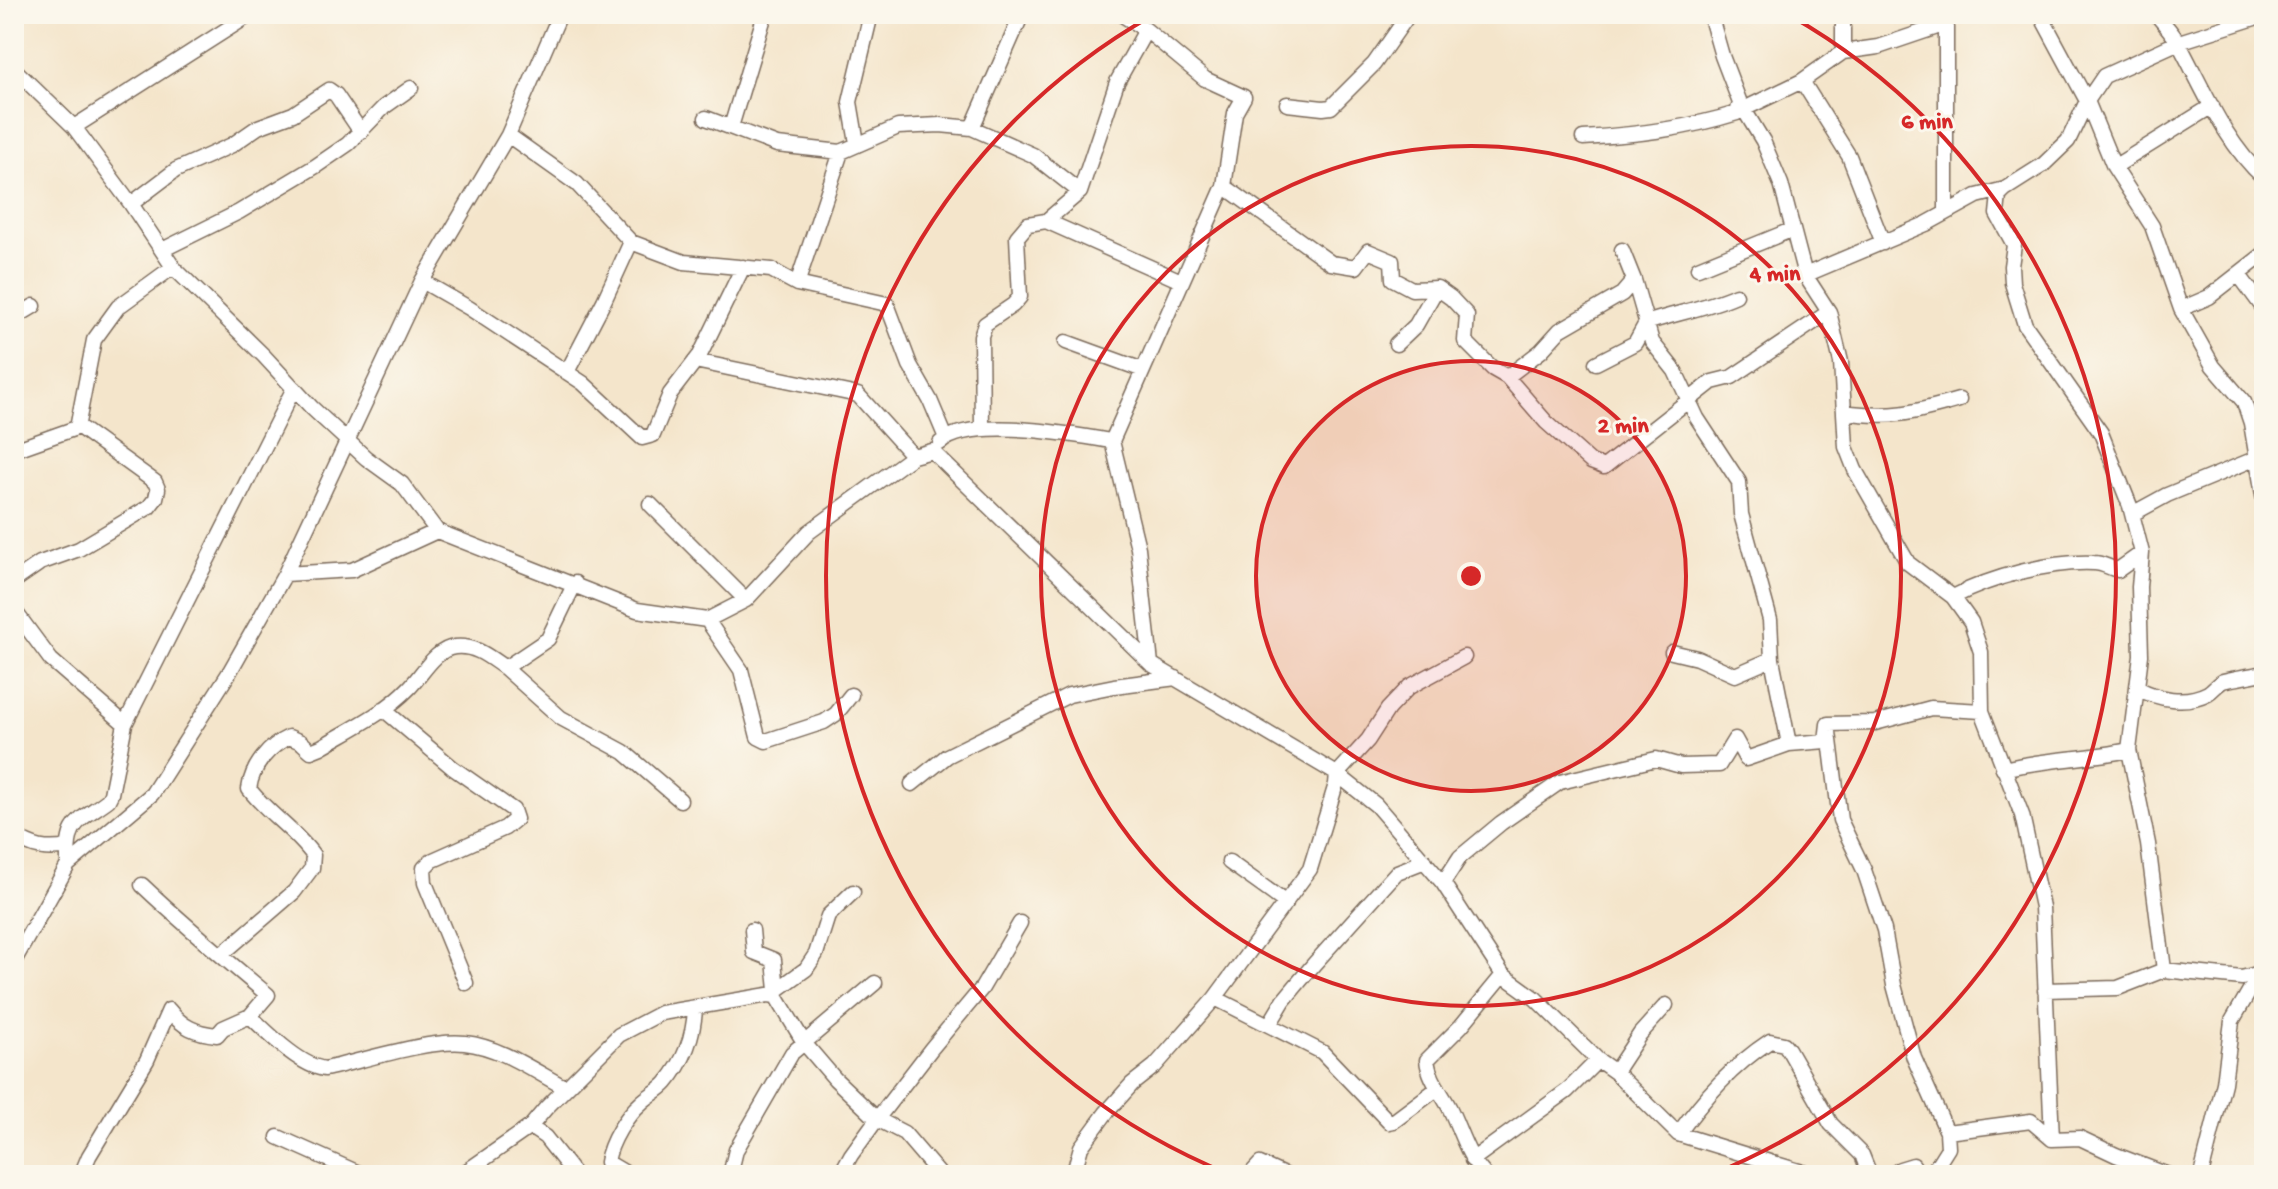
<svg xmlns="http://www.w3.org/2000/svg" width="2278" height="1189" font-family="'Gochi Hand',sans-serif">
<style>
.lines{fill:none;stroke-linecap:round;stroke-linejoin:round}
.minor-casing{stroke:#7c6b5b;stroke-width:17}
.minor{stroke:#fff;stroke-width:14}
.ring{fill:none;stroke:#d62828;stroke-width:4}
.centre{fill:#d62828;stroke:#fbf7ec;stroke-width:4}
.ring-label{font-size:24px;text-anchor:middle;font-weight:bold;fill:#d62828;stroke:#fbf7ec;stroke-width:6;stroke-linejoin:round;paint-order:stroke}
</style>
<rect width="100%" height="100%" fill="#fbf7ec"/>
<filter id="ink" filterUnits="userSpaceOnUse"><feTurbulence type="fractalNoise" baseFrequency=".0125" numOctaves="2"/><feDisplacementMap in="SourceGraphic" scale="16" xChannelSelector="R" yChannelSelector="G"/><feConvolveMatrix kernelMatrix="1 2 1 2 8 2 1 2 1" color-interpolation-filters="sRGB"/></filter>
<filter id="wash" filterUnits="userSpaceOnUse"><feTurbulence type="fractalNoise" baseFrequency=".006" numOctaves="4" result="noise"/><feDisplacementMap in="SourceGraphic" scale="32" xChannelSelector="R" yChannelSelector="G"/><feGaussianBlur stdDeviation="1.8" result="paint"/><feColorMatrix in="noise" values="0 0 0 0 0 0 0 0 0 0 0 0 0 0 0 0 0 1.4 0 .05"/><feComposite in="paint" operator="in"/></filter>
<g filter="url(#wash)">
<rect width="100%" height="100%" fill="#f4e5cb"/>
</g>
<g filter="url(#ink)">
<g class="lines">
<defs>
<path id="minor" d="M1121 14 1146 30 1205 79 1244 97 1235 113 1224 186 1112 441 1138 548 1151 664
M1710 14 1722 56 1740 103 1763 141 1781 184 1805 275 1829 312 1841 362 1846 447 1855 470 1908 563 1953 597 1971 622 1981 652 1982 711 2022 815 2042 907 2052 1139
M2040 14 2087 101 2114 167 2152 226 2181 309 2213 366 2244 402 2251 423 2264 501
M2156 14C2164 24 2173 33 2179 44 2204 90 2225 143 2264 178
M1843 52V14
M14 69 74 127 131 204 173 267 264 356 312 408 366 458 402 484 437 531 637 610 707 620 746 600 809 532 913 456 932 451 1151 664 1337 774 1376 805 1443 883 1503 975 1535 998 1598 1060 1615 1072 1678 1134 1812 1175
M1802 81 1849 156 1883 243
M1287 104 1323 108 1331 107 1374 64 1409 14
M706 118 777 145 841 152 898 127 940 125 972 128 1033 155 1080 192
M74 127 251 14
M731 127 765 14
M972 128 1022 14
M508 135 577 184 631 242 684 262 771 270 797 284 887 304 910 365 930 400 946 438
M1583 138C1636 135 1686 129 1737 113L1740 103 1746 108 1802 81 1843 52 1878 47 1946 24
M857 143 850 102 871 14
M2114 167 2212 106
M1224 186 1331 263 1356 267 1368 251 1392 261 1393 279 1412 289 1437 288 1451 298 1467 315 1465 341 1493 369 1507 377 1546 422 1591 462 1604 467 1712 382 1732 377 1829 312
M2005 189 1999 195 1997 214 2014 245 2011 266 2012 283 2025 325 2101 433 2130 506 2142 553 2139 587 2141 655 2129 750 2148 844 2164 970
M131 204 176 170 232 145 258 127 293 114 329 90 336 95 361 132
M1946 212V24L1952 14
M1046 221 1181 281
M162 250 239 212 316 166 348 144 384 107 411 88
M1622 250 1634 280 1652 342 1675 371 1697 418 1739 482 1741 514 1770 620 1772 659 1789 744
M1698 268 1791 230
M1805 275 1926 224 1977 196 2005 189 2043 165 2068 141 2087 101 2104 76 2179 42 2264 15
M2239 275 2264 309
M422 281 469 308 583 383 642 438 653 435 670 394 700 355 743 267
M797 284 841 152
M2181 309 2209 297 2264 254
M14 318 34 306
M1066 342 1143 370
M1396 344 1416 325 1437 288
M695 361 858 395 913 456
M1596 363 1635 343 1646 323C1676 313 1707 308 1736 295
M567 372 604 301 631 242
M1507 377 1541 351 1560 330 1622 294 1634 280
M1844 412C1891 419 1914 413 1959 400
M982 429 981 336 985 324 1013 305 1020 297 1017 237 1028 224 1046 221 1080 192 1117 82 1146 30
M940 443C970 415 1073 435 1112 441
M14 450 79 427
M650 504 746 600
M2130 506 2134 513 2167 495 2257 458
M285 574 352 570 437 531
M14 581 40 563 79 549 149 507 156 498 158 489 155 482 79 427 78 423 94 340 118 307 173 267
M1953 597C1991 577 2050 561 2094 563 2102 563 2110 568 2118 570L2142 553
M14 610 51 660 125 724
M707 620 741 670 758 737 766 741 824 722 836 714 851 695
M1672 652 1697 658 1735 675 1772 659
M505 668 561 718 624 752 680 800
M2137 688C2158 699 2185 705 2208 693 2213 690 2218 683 2223 681 2225 680 2260 674 2264 673
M383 709 453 768 513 810 516 819 505 828 431 861 424 868 425 883 466 983
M1829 732 1840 820 1864 870 1884 930 1894 985 1914 1058 1947 1132
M2003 769C2045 759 2087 759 2129 750
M912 784 947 756 1069 695 1114 686 1176 678
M14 836C33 848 46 851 68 847
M1229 862 1286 903
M68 865C67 822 75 824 108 800L111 794 125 724 294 388
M1443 883 1460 857 1501 823 1560 782 1656 759 1681 766 1719 765 1735 739 1746 759 1789 744 1826 741 1828 724 1875 723 1931 708 1982 711
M752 930 754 952 774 960 777 990
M222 954 294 892 312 868 313 855C295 830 268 814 249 789 252 766 269 746 289 737L301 742 311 751 321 747C351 729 385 713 409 688 422 675 435 649 455 647 476 645 489 657 505 668L548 639 575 583
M14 961 68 865 152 794 229 673 285 574 422 281 508 135 560 14
M2045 990 2118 988 2164 970 2242 978 2264 972
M776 996 777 990 806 969 816 954 828 916 853 892
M1215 998 1322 1052 1389 1122 1394 1121 1438 1088
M250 1016C268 1033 300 1066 325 1069 362 1061 429 1039 465 1043 501 1047 534 1071 566 1088
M1269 1025 1284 1000 1314 964 1397 872 1425 861
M1615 1072 1640 1034 1666 1005
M530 1127 545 1137 575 1175
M1678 1134C1704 1098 1732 1066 1770 1041L1784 1044 1788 1049 1831 1124 1862 1155 1870 1175
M278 1137 363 1175
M1472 1160 1567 1091 1598 1060
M81 1175 89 1156 147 1060 169 1010C182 1027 196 1033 217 1035L223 1028 250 1016 268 995C225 959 183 924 142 885
M461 1175 530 1127 546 1108 619 1035 661 1013 768 995 776 996 805 1044 835 1079 877 1119 904 1133 940 1175
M629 1175 607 1162C610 1142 626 1116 641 1103 649 1095 659 1091 666 1083 684 1062 694 1035 695 1008
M730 1175 736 1150 792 1053 875 983
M840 1175 851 1155 877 1119 931 1049 982 988 1020 923
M1073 1175 1081 1147 1106 1113 1132 1084 1155 1066 1215 998 1310 869 1336 784 1337 774 1368 740 1388 709 1409 687 1464 657
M1250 1175 1260 1164 1284 1175
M1485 1175C1466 1155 1461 1131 1449 1107 1441 1092 1429 1078 1427 1060L1461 1026 1503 975
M1893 1175 1900 1169 1913 1165 1920 1175
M1931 1175 1948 1148 1947 1132 2031 1121 2052 1139 2080 1138 2116 1155 2168 1175
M2201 1175 2224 1083 2232 1021 2250 990 2264 978"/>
</defs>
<!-- minor casing -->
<use href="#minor" class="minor-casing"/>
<!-- minor -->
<use href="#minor" class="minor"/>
</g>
</g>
<!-- distance rings -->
<circle cx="1471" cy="576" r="215" fill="#d62828" fill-opacity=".12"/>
<g class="ring">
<circle cx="1471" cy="576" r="215"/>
<circle cx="1471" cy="576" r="430"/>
<path d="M1229 1174A645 645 0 0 1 1153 15M1789 15A645 645 0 0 1 1713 1174"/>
</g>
<circle cx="1471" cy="576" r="12" class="centre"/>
<g class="ring-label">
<text x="1927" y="128">6 min</text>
<text x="1775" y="280">4 min</text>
<text x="1623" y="432">2 min</text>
</g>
<!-- margin -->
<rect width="2278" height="1189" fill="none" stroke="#fbf7ec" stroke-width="48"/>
</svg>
